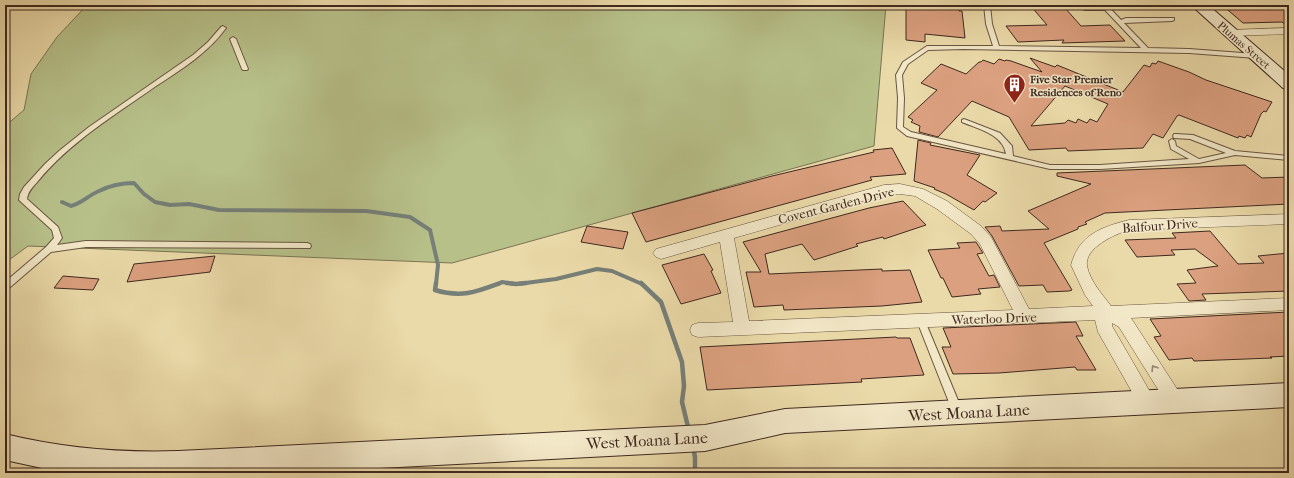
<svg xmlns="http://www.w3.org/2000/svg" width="1294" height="478" font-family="'IM FELL French Canon',serif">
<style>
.green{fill:#b7c089;stroke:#7a7454}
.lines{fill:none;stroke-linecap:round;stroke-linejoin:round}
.stream-far1{stroke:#767f78;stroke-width:4}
.stream{stroke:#767f78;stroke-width:4.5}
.building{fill:#dba07f;stroke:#3e2920;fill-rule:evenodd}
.lane-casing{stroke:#695542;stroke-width:2}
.street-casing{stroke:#695542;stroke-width:1}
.secondary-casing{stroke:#3e2920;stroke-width:2}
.lane{fill:#f2e7c7;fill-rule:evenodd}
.street{fill:#f2e7c7;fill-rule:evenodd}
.secondary{fill:#f2e7c7;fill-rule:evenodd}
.oneway{stroke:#988874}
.labels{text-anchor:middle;stroke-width:3;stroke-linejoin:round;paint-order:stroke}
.far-street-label{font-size:11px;fill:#3e2920;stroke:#f2e7c7}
.far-poi-label{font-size:11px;font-weight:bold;fill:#3e2920;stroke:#f2e7c7;text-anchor:start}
.street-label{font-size:13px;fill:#3e2920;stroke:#f2e7c7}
.near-street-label{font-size:16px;fill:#3e2920;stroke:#f2e7c7}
</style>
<rect width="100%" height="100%" fill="#ebdaa9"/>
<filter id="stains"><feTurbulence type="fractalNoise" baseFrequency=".005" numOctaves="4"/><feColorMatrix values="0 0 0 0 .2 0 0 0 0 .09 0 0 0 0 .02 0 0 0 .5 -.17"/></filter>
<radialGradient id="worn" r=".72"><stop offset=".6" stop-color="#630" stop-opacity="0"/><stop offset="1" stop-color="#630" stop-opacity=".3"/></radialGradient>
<!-- green -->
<path class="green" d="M87 5H886L874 146 452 263 28 246 5 263V126L24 110 31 74 57 37Z"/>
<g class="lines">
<!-- stream-far1 -->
<path class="stream-far1" d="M62 202 71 206C82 203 89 195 99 191 109 186 123 183 134 183L144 194 155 202 170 205 189 204 219 210 366 211 410 217 430 230 438 265 436 284
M498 284 502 282 514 284
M518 284 556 279 597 269 612 271 642 284"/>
<!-- stream -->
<path class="stream" d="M436 283 435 290C461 298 476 292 500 283
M507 283 516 284 526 283
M641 283 661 302 682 362 684 386 682 402 689 431
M693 447 695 457V473"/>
</g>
<!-- building -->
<path class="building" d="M906 5H954L955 7 959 8V11H962L965 38 925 34V42L906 40Z
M1030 5H1058L1062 8H1065L1081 26 1110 25 1125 41 1062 43 1064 40 1018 42 1006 26 1047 25Z
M1222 5H1289V27L1282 22 1243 23Z
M1030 58 1055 67 1057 65 1123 92 1144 65 1150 67 1152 63 1156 64 1158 61 1189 72 1206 80 1272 102 1266 112 1264 111 1261 114 1251 137 1247 135 1245 138 1239 136 1238 138 1179 115 1177 116 1163 138 1153 134 1143 148 1068 151 1066 148 1029 150 1009 117 972 101 938 137 919 132 920 126 911 122 913 120 908 117 937 90 921 83 941 64 966 74 979 62H981L983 60 994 64 999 59 1005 61 1006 60 1011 61 1042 72ZM1065 86 1108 104 1097 122 1090 119 1087 123 1078 119 1076 123 1068 120 1065 123 1031 126Z
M918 140 931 143 930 145 980 155 967 175 997 193 985 202 983 201 974 210 946 194 934 189 935 188 914 181Z
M892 148 906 174 870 177 872 180 646 242 632 213 772 176 844 159 874 152 873 150Z
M1245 165 1262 178 1289 177V204L1105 213 1085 222 1087 224 1078 227V229L1044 243 1072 290 1069 291 1047 292 1043 285 1019 286 992 236 985 227 1000 226 1002 231 1049 229 1028 211 1091 184 1057 176V173Z
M903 201 926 225 884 239 883 237 856 244 858 246 814 260 802 244 765 254 769 274 882 269V271L910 270 922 302 882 306 784 310 783 305 754 307 746 272H761L743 242 869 208Z
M587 226 628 232 623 249 581 242Z
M1210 231 1238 264 1264 263 1258 256 1289 253V291L1202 294 1206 300 1189 301 1177 284 1196 283 1187 270 1218 266 1195 249 1171 250 1175 255 1137 257 1125 240 1176 238 1172 233Z
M976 242 983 253 977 254 989 276 994 275 1000 287 978 289 981 294 952 297 943 278H941L928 250 960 248 957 243Z
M704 254 713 270 711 271 721 293 681 304 662 265Z
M215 256 210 272 127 282 134 264Z
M63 276 99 279 93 290 54 288Z
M1289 312V356L1270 357 1272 358 1194 361 1192 358 1169 360 1154 337 1161 336 1150 319Z
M1076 322 1083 336H1076L1096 370H1077L1075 367 999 373 953 374 942 347H951L943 328Z
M896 337 897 338H910L924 375 861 379 862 382 707 390 700 347Z"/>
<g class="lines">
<defs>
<path id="lane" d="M984 5H990L992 24 999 46 1141 48 1105 10H1085L1073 5 1102 6 1101 5H1107L1121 20 1126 18H1174V20L1172 21 1124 23 1148 48 1189 49 1256 54 1259 56 1256 58 1189 53 964 49 928 50 908 64 902 75 904 98 903 127 911 132 1006 154C1003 134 978 129 962 122V120L964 119 1000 133 1012 146 1013 156 1050 165H1100L1189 159 1171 149 1169 141 1172 139 1175 141 1176 146 1199 159 1226 153 1190 139 1174 138 1173 136 1174 134H1176L1193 135 1235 151 1289 156V160L1235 155 1199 163 1100 169H1050L907 136 897 128 898 98 896 75 903 62 927 46H993L986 24Z
M223 26 226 28C208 53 182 69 156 86 115 115 70 142 38 181 33 187 28 191 27 199L58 227 62 238 57 245 86 241 307 243 310 244 311 246 310 248 86 247 51 252 8 289 5 290V282L46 247 54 238 52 230 19 200 20 194 24 187 45 164 59 151 89 127 193 55 208 42 221 27Z
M233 37 236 39 248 69 247 70H243L242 69 230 39Z
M921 317 924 318 925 321 962 410 960 413 957 414 954 413 952 410 917 321 918 318Z"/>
<path id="street" d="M1289 28V34L1231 36 1226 33 1231 30Z
M900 184 923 189 947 201 981 226 991 237 1029 309 1093 306 1085 295 1071 265C1079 235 1101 227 1129 220L1289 214V224L1129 230C1115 234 1084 248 1087 266 1090 281 1102 294 1111 306L1289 298V310L1131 318 1181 395 1184 401 1181 407 1175 409 1169 407 1119 327 1112 323V326L1156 402 1153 408 1147 410 1141 408 1098 332 1095 320 698 337 692 335 690 330 692 325 698 323 733 322 720 242 661 259 656 257 653 253 656 249 884 185ZM900 194 915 196 937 209 971 234 980 244 1013 310 749 321 734 238 884 195Z"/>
<path id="secondary" d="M1191 5H1208L1289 75V89L1283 88Z
M1289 383V407L785 433 705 451 283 473H65L5 460V434C62 448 119 453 178 451L705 425 785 409Z"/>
</defs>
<!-- lane casing -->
<use href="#lane" class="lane-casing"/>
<!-- street casing -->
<use href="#street" class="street-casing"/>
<!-- secondary casing -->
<use href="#secondary" class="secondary-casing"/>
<!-- lane -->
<use href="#lane" class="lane"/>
<!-- street -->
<use href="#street" class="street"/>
<!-- secondary -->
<use href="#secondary" class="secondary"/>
</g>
<!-- one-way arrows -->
<defs><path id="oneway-chevron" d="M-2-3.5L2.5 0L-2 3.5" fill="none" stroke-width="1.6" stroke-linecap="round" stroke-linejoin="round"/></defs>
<use class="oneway" href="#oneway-chevron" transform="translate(1154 368) rotate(-122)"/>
<!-- icons -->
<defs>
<symbol id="building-pin" viewBox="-11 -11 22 30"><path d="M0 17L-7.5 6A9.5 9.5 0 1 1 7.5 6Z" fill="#8f2418" stroke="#f2e7c7"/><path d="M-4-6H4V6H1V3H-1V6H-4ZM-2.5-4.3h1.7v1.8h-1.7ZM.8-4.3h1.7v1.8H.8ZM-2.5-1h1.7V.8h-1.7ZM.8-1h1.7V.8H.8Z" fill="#fff"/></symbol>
</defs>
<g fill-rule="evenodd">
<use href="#building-pin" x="1002" y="72" width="25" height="34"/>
</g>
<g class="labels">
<!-- far-street labels -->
<g class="far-street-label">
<text transform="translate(1244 45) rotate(41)" y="4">Plumas Street</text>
</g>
<!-- far-poi labels -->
<g class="far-poi-label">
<text x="1030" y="83">Five Star Premier<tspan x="1030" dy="13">Residences of Reno</tspan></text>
</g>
<!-- street labels -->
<g class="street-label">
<text transform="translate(836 205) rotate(-14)" y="5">Covent Garden Drive</text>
<text transform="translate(1160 225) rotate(-4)" y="5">Balfour Drive</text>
<text transform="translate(994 318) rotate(-2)" y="5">Waterloo Drive</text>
</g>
<!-- near-street labels -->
<g class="near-street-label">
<text transform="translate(969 412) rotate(-3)" y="6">West Moana Lane</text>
<text transform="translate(647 440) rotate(-3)" y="6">West Moana Lane</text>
</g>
</g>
<!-- margin -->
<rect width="1294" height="478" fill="none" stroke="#ebdaa9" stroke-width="20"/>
<rect x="6" y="6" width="1282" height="466" fill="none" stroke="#3e2920" stroke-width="2"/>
<rect x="10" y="10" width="1274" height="458" fill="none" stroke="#3e2920"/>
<rect width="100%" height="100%" filter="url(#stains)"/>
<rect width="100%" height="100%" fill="url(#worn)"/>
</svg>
